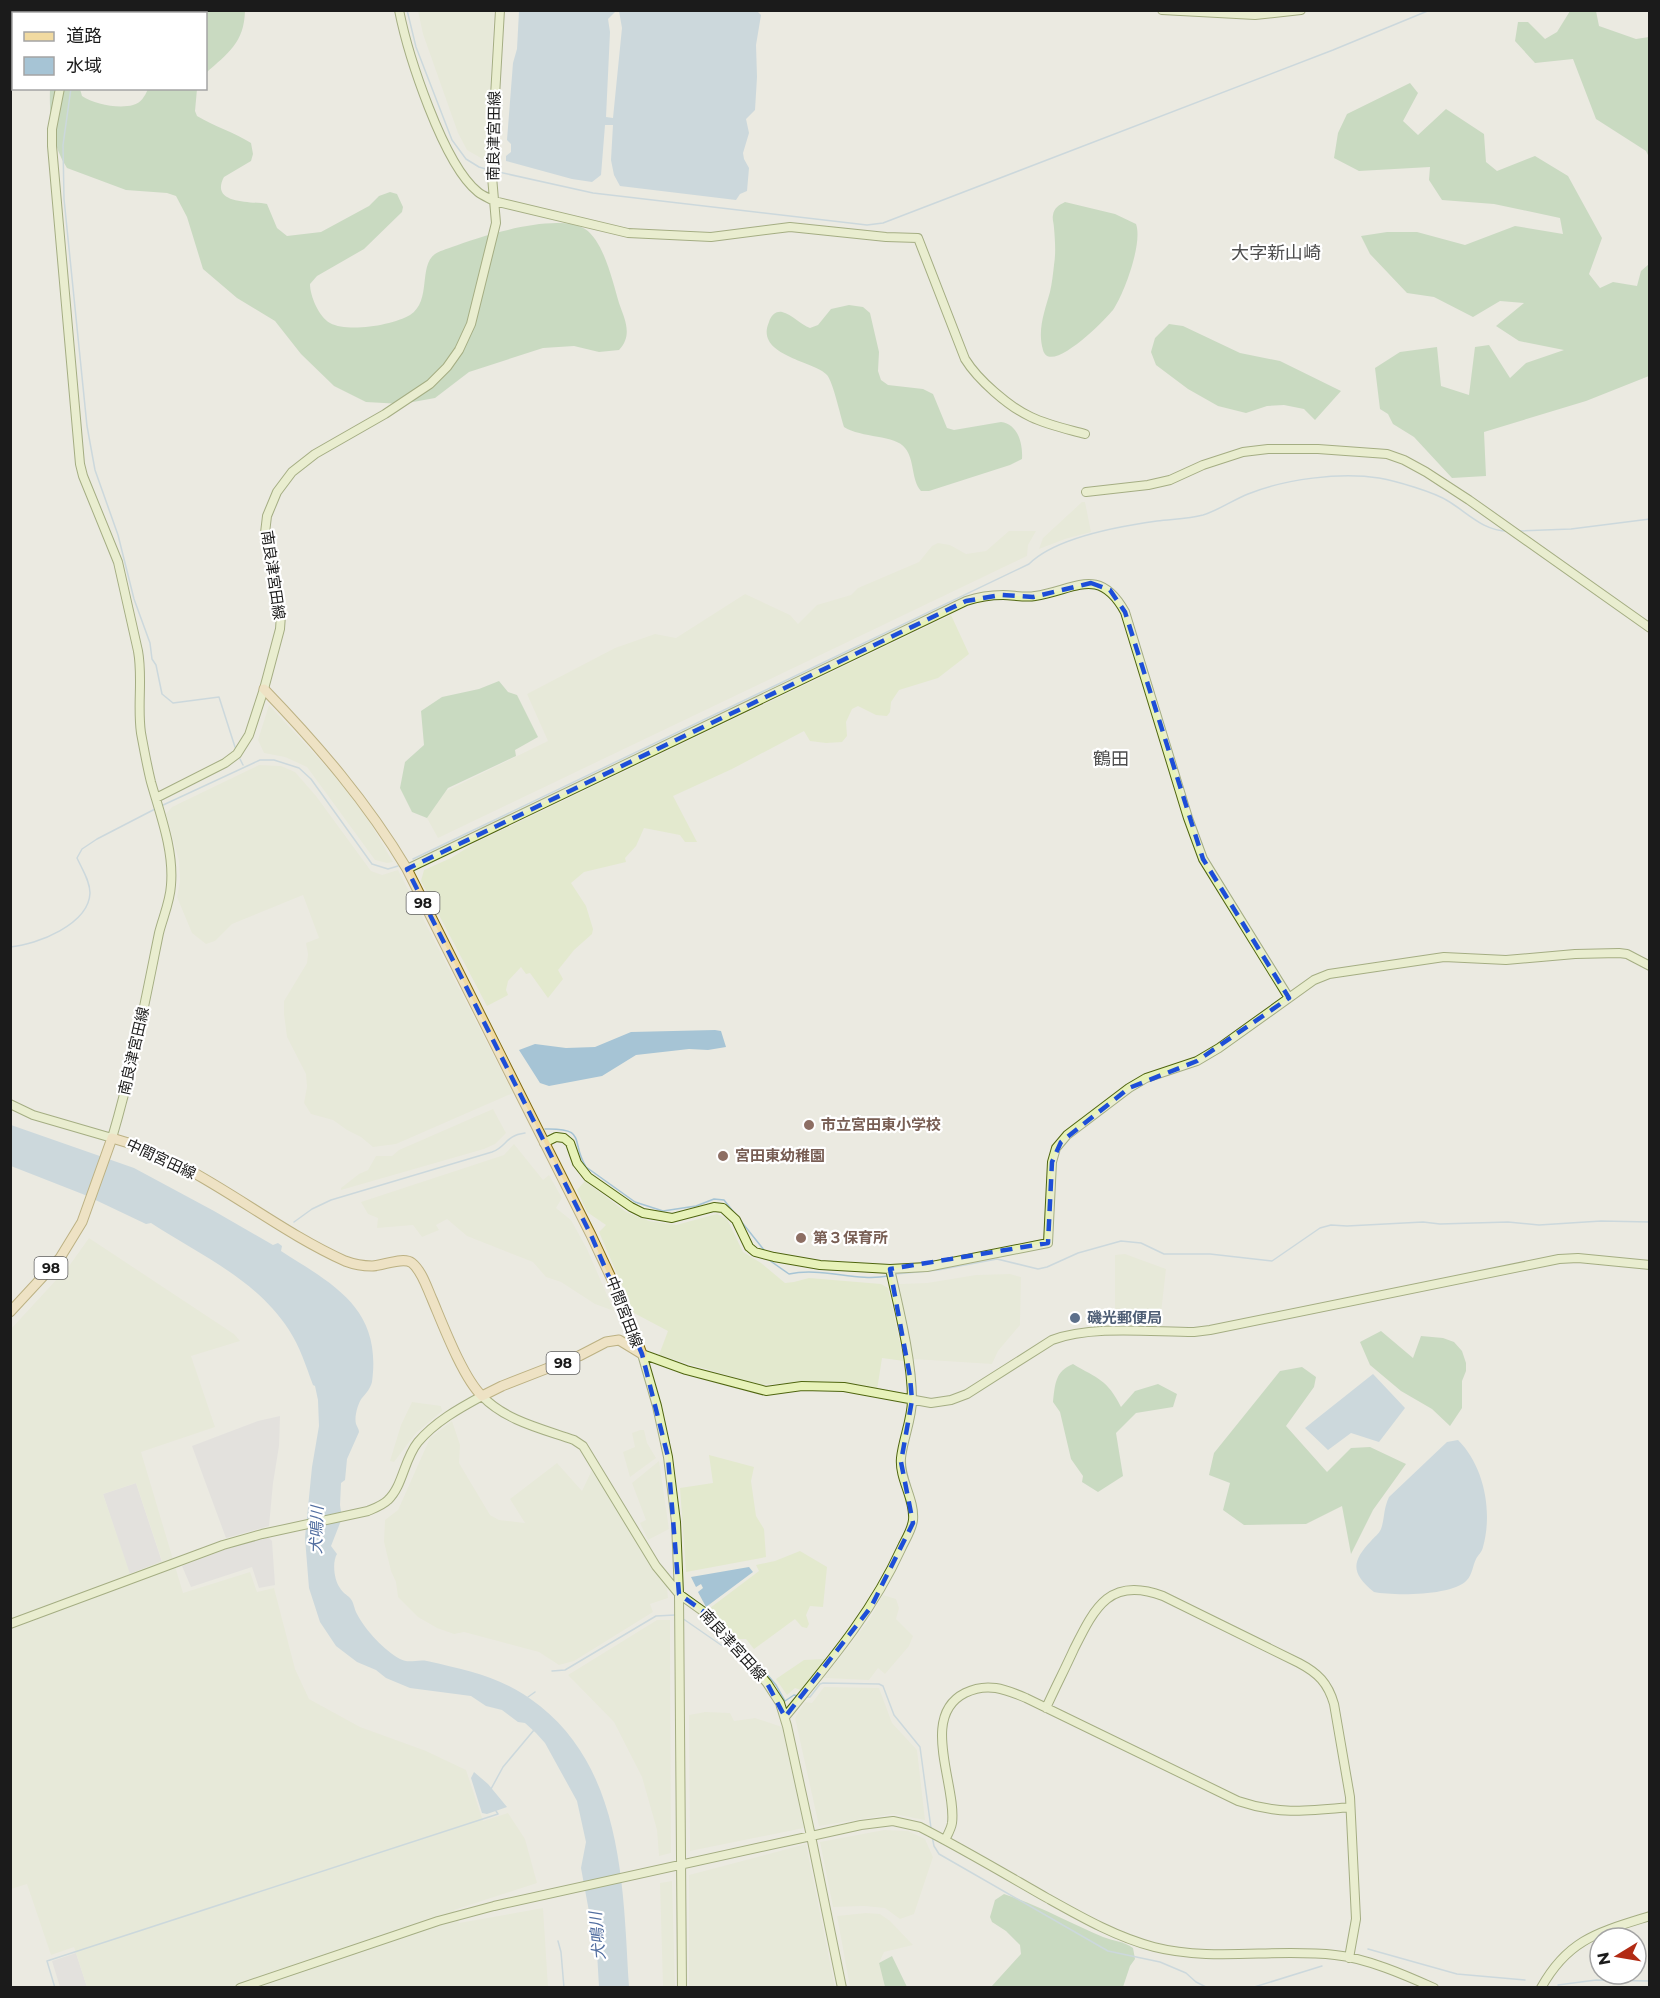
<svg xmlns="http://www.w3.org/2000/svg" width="1660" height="1998" font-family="Montserrat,'Noto Sans JP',sans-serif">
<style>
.residential{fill:#d9d8d8}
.farmland{fill:#e3e9ce;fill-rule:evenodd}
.forest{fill:#a1c79a}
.water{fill:#a6c4d5}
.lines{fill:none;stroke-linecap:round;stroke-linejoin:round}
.stream{stroke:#a6c4d5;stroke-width:1.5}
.secondary-casing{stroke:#4f650f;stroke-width:10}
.primary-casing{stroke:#836d0f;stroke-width:11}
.secondary{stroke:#e7f2b9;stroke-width:8}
.primary{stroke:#f1daa1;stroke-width:9}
.marked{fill:none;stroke:#1d4ed8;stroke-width:4.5;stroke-dasharray:12 8;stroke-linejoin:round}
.education-dot{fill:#8d6e63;stroke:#fff;stroke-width:2}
.service-dot{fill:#5c6f8a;stroke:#fff;stroke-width:2}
.labels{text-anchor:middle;stroke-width:4.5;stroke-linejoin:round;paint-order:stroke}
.shield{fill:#fff;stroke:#5f5f5f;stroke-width:1.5}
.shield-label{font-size:14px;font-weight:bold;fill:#1b1b1b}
.street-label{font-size:15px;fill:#1b1b1b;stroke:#fff}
.education-label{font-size:15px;font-weight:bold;fill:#785e54;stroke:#fff;text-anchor:start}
.service-label{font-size:15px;font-weight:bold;fill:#4e5e75;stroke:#fff;text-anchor:start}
.water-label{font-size:16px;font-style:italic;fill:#526ea0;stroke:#fff}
.quarter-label{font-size:18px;fill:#4e4e4e;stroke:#fff}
</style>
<rect width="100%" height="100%" fill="#ebeae1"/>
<!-- residential -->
<path class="residential" d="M280 1416 279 1446 273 1483 269 1526 226 1538 192 1446 258 1421Z
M136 1483 162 1562 129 1574 103 1494Z
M268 1537 272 1541 275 1585 259 1588 252 1567 191 1587 182 1566 245 1542Z
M76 1953 87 1987H60L52 1961Z"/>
<!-- farmland -->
<path class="farmland" d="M418 11H494L486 161 467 150 458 133 423 34Z
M1082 502H1085L1091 532 1065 539 1039 549 1043 538Z
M1009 531H1036L1028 545 1027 556 438 838 427 818 446 791 548 741 527 694 615 648 655 634 676 638 745 594 790 615 798 624 817 605 851 595 858 588 919 562 932 546 938 543 950 545 966 554 986 551Z
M951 615 969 654 938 678 899 690 891 702 890 712 887 716 876 715 858 706 852 709 846 722 847 736 842 742 826 743 810 741 804 731 732 769 673 796 697 842H685L680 835 644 828 636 846 625 858 626 862 584 872 571 883 586 906 593 929 592 934 574 950 558 970 563 979 548 998 530 973 526 974 521 967 508 981 506 990 508 995 487 1006 421 881 424 870 451 858 475 843Z
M269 705 335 776 368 819 393 862 387 863 375 860 307 767 285 757 264 753 258 740Z
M259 765 281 766 295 772 316 796 371 871 382 875 398 870 513 1093 396 1144 373 1147 361 1137 347 1130 333 1120 311 1114 304 1103 307 1087 306 1074 287 1037 284 1014V1001L307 963 308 954 306 943 319 938 303 895 232 924 215 941 206 944 192 933 177 897 180 881 179 861 166 814 172 807Z
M493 1109 506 1133 495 1144 484 1149 341 1190V1188L359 1174 368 1170 376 1156H392L399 1150Z
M514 1144 543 1180 549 1175 562 1198 556 1208 571 1220 587 1249 614 1311 595 1304 561 1282 546 1277 533 1262 467 1236 447 1219 436 1225 439 1230 422 1237 413 1225 377 1228 378 1218 368 1214 361 1202 504 1155Z
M585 1181 626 1212 649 1221 676 1225 717 1214 727 1219 743 1252 761 1263 785 1283 794 1282 809 1278 881 1284 888 1288 904 1361 882 1358 877 1390 858 1384 803 1382 760 1385 659 1355 668 1331 634 1313 599 1232 606 1225 587 1212 577 1190Z
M89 1238 234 1334 240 1341 191 1356 215 1427 141 1452 183 1593 250 1572 257 1592 274 1588 295 1669 309 1699 360 1727 426 1751 466 1770 483 1821 508 1813 525 1839 537 1883 454 1910 459 1923 543 1908 548 1987H87L74 1947 51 1955 27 1884 11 1889 10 1330 69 1266ZM136 1483 162 1561 130 1574 103 1494Z
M1125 1254 1166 1269 1160 1322 1115 1316V1255Z
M1010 1274 1021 1277 1020 1325 998 1351 992 1364 913 1359 899 1284 927 1283 976 1275Z
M412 1402 441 1406 442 1411 416 1433 394 1462 390 1461 401 1425Z
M452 1421 460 1445 459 1463 490 1515 499 1520 525 1523 510 1499 557 1463 582 1491 592 1470 667 1587 668 1598 650 1604 653 1612 574 1661 559 1665 539 1652 464 1632 454 1634 437 1628 418 1617 398 1597 396 1582 391 1571 384 1542 385 1520 398 1510 430 1438Z
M640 1430H644L647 1443 656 1458 630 1477 623 1452 635 1447 632 1433Z
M709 1455 754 1467 751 1481 756 1516 764 1529 766 1557 686 1572 680 1488 713 1483Z
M659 1461 669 1529 648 1540 640 1523 646 1520 632 1483Z
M800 1551 827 1567 823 1607 810 1606 806 1615 809 1624 807 1628 802 1627 795 1619 754 1649 746 1639H737L710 1608 759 1571 756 1565 775 1561Z
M883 1595 896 1599 899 1608 896 1619 913 1636 909 1646 885 1674 878 1668 869 1680 824 1678 869 1620Z
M657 1620H670L671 1853 659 1856 657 1830 642 1777 614 1722 568 1675Z
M826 1659 827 1661 801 1690 795 1688 787 1695 776 1679 804 1660Z
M824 1687 879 1688 892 1723 917 1750 925 1820 893 1814 819 1826 795 1718 805 1702 812 1703Z
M705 1712 730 1713 734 1721 755 1718 782 1727 804 1828 690 1851 689 1715Z
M884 1830 908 1831 925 1839 933 1857 914 1914 900 1919 885 1908 864 1906 833 1907 820 1842Z
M806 1844 835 1987H689V1875Z
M672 1881 675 1987H663L660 1883Z
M866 1913 880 1914 890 1921 913 1945 884 1952 879 1963 885 1987H850L837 1916Z"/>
<!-- forest -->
<path class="forest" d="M174 11H245C244 43 228 53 206 73V14L170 13Z
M1570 11H1596L1599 26 1636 39 1649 37V157L1646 151 1596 119 1573 59 1535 63 1515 41 1518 22H1528L1545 39 1557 32Z
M1410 83 1418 93 1403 121 1418 135 1446 109 1484 134 1486 162 1497 171 1535 156 1568 176 1602 238 1589 274 1600 288 1613 282 1637 286 1641 271 1649 264V376L1586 401 1484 432 1486 476 1452 478 1414 437 1393 424 1388 414 1380 409 1375 368 1400 352 1437 347 1441 386 1469 395 1475 347 1489 345 1510 378 1526 363 1564 350 1519 341 1496 326 1524 303 1500 301 1473 317 1434 297 1407 293 1370 254 1361 236 1387 232H1417L1465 245 1515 226 1563 234 1560 218 1494 204 1442 200 1429 180 1430 167 1359 171 1334 158 1338 133 1347 114Z
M50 89H80L82 96C94 104 118 109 133 105 141 103 145 96 148 89H197L195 111 197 116C215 127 234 132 251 143L253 154 251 161 224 177C209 205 253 201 267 204L277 228 287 236 321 232 369 206 379 196 390 192 397 194 403 207 402 212 364 249 317 276 310 284C310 296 319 317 330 323 348 333 393 325 410 315 432 301 418 266 435 254 439 251 447 249 452 247 481 236 557 212 585 229 604 241 613 283 619 303 625 320 633 335 619 350L599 352 574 346 543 348 469 372 435 398 402 404 366 402 334 386 301 354 275 321 237 298 203 269 187 217 176 196 167 193 126 190 67 168C52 145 49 116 50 89Z
M1065 202 1115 214 1136 224C1143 243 1124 294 1113 310 1105 320 1050 376 1043 350 1037 330 1045 310 1050 292 1052 283 1053 274 1054 265 1056 253 1055 240 1054 228 1054 224 1052 219 1053 215 1054 208 1059 205 1065 202Z
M849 305 863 307 870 313 879 352 878 371 881 380 888 385 923 389 933 394 947 428 954 430 1001 422C1018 424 1023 444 1022 459L1010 465 929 491H921C911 480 915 460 905 448 896 435 861 438 844 427 840 414 833 382 827 375 815 361 754 356 769 322 771 316 775 311 782 312 792 314 801 325 810 328L818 325 831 309Z
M1169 324 1183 326 1240 353 1280 361 1341 391 1315 420 1304 409 1284 405 1267 406 1246 413 1218 406 1188 389 1156 365 1151 352 1155 338Z
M499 681 508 692 517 695 538 737 515 750 516 756 448 788 427 818 412 812 400 788 405 762 424 745 421 711 442 697 479 689Z
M1381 1331 1413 1358 1421 1336 1443 1338 1454 1342 1462 1351 1466 1363V1371L1462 1381V1408L1450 1426 1432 1409 1401 1391 1370 1365 1360 1342Z
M1073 1364C1098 1379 1107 1379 1121 1407L1135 1391 1158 1384 1177 1394 1173 1407 1136 1413 1116 1433 1123 1476 1098 1492 1082 1482 1083 1476 1071 1459 1060 1412 1053 1402C1055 1385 1055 1371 1073 1364Z
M1302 1367 1316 1377 1314 1387 1286 1426 1327 1472 1351 1448 1370 1447 1406 1464 1373 1510 1351 1554 1342 1506 1306 1524 1244 1525 1223 1510 1230 1483 1209 1475 1214 1453 1280 1371Z
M1004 1894C1038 1905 1070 1923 1103 1937 1113 1941 1124 1941 1133 1948L1135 1959 1130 1966 1123 1987H991L1021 1954 1020 1945 1006 1931 992 1922 990 1917 995 1900Z
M892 1956 907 1987H908H885L879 1963Z"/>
<!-- water -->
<path class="water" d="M756 10 761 15 756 45 757 77 755 110 746 119 749 133 743 153 744 159 749 168 747 191 740 194 736 200 620 186 614 175 611 160 613 125H605L601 175 592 182 572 179 506 161V156L511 152V144L507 140 513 63 517 49 519 11H616L608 19 610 32 606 117 613 118 622 28 619 11Z
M715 1030 721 1031 726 1047 708 1050 689 1049 636 1055 602 1076 549 1086 540 1083 519 1050 535 1044 566 1048 595 1047 631 1032Z
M11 1125 134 1168 214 1211 273 1245 278 1243 282 1246 281 1251C334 1285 382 1308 372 1382 370 1389 367 1392 362 1398 358 1403 354 1417 356 1424 357 1427 359 1429 359 1432L347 1459 345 1480 341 1483 340 1505 342 1518 331 1546 337 1554C332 1562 334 1580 340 1588 342 1592 347 1595 350 1598 354 1602 354 1609 357 1614 366 1631 384 1650 400 1659 409 1664 417 1659 427 1661 470 1671 504 1677 540 1706 624 1773 623 1890 629 1987H599L597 1952 598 1939 594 1924 590 1917 581 1868 586 1842 577 1801 545 1743 536 1733 525 1723 518 1722 502 1710 486 1706 471 1696 410 1688 386 1678 376 1670 357 1662 336 1646 320 1622 309 1588 305 1538 312 1467 319 1426 318 1400 315 1386 313 1385C306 1366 300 1347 289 1330 256 1279 200 1255 151 1223L146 1224 85 1195 11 1166Z
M1373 1374 1405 1408 1379 1442 1351 1433 1328 1450 1305 1428Z
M1458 1440C1484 1466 1493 1511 1483 1547 1482 1552 1478 1555 1476 1559 1473 1565 1472 1575 1467 1580 1453 1596 1394 1596 1374 1592 1350 1573 1352 1561 1371 1541 1374 1537 1379 1534 1381 1529 1385 1518 1383 1510 1389 1497L1447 1442Z
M749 1567 753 1572 706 1607 698 1592 703 1588 701 1584 696 1587 691 1577Z
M474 1772 488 1784 507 1807 487 1814 482 1813 471 1778Z"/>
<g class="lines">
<!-- stream -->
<path class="stream" d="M407 10 416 47 452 140 466 159 479 167 489 170
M81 14V10
M71 88 63 145 64 199 87 426 95 470 118 535 134 599 150 643 152 659 156 665 162 694 173 703 219 697 235 747
M494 171 593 193 867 225 883 223 1333 50 1430 10
M1519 531 1571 529 1650 519
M240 759 243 765
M161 806 260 760H274L299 768 311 779 372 864 388 869 398 866
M413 859 1029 564C1055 538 1121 526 1157 521 1172 519 1188 519 1203 515 1219 510 1233 500 1248 494 1285 479 1340 472 1379 478 1396 481 1434 492 1448 501 1468 513 1483 531 1508 531
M10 947C37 945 89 924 90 893 90 881 82 869 77 858L82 849 97 839 157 808
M545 1129C588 1128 570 1141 586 1167L635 1202 663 1211 696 1206 714 1199 724 1200 764 1250
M294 1222 312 1209 331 1200 492 1152C508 1146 504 1136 525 1133
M769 1260 789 1274C822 1267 856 1282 888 1276
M896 1274 938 1270 997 1259 1038 1269 1047 1267 1078 1253 1121 1241 1141 1243 1164 1254H1210L1272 1261 1320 1228 1331 1225 1347 1226 1423 1222 1440 1224 1508 1222 1539 1225 1601 1221 1650 1222
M682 1618 721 1645 732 1646
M739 1645H742L776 1685 785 1701 794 1695 798 1696
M552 1671 565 1670 656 1616 675 1615
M528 1697 535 1692
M806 1697H810L820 1684 823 1683 879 1684 883 1686 894 1715 920 1747 931 1828
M491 1789 503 1767 534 1730
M932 1836 934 1846 939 1854 1108 1951 1160 1962 1186 1973 1196 1982 1208 1988
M558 1941 561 1952 564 1988
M1368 1949 1457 1974 1525 1980
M1558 1985 1596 1980 1650 1981
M55 1988 47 1961 498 1814 496 1811
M1251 1988 1322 1966"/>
<defs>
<path id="secondary" d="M399 10C408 55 443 164 478 192 483 196 489 198 494 201L628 233 711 237 790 227 886 237 918 238 965 359C978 380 1009 407 1031 417 1048 425 1067 429 1085 434
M1162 10 1255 15 1301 10
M68 14V10
M1086 492 1148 485 1170 480 1203 465 1243 452 1268 449H1318L1387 454 1404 460 1426 472 1469 500 1650 628
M156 798 225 763 237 754 249 735 264 689 280 629 281 615 265 533 267 516 277 492 292 472 315 454 385 414 430 384 447 367 459 350 471 324 496 223 491 165 500 10
M407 869 966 601C978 597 990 595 1003 595 1013 595 1025 598 1035 596 1075 590 1099 565 1125 612L1188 818 1203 859 1289 998
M10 1104 33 1115 112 1138C132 1071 145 1002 159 933 163 917 170 902 171 885 174 850 160 814 151 782 147 766 144 749 141 733 137 705 143 678 138 651L118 562 83 476 80 464 52 146V129L60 88
M544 1143 556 1137 564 1138 570 1143 577 1163 588 1177 631 1207 643 1213 672 1218 714 1207 723 1208 736 1220 749 1247 755 1252 774 1257 820 1265 890 1269 927 1267 1048 1243 1052 1162 1056 1148 1067 1135 1129 1088 1146 1078 1197 1061 1219 1048 1314 980 1329 974 1444 957 1506 960 1575 954 1619 953 1627 954 1650 966
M642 1354 686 1370 766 1391 802 1386 844 1387 931 1403 951 1400 967 1394 1052 1340C1092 1325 1151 1332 1194 1332L1210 1330 1559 1259 1578 1258 1650 1265
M642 1354 657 1406 668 1457 676 1522 679 1594 682 1988
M10 1624 223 1545 262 1534 368 1511C375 1508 383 1505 388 1500 403 1486 404 1459 418 1442 435 1422 458 1409 482 1396 506 1421 543 1429 574 1440L583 1446 656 1566 679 1594 711 1617 767 1683 780 1703 787 1726 811 1836 842 1988
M1046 1708C1055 1688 1065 1669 1074 1649 1095 1607 1110 1576 1163 1596L1299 1663C1318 1673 1328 1683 1334 1704L1350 1797 1356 1919 1349 1958
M785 1717C828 1664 872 1613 901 1549 905 1540 912 1530 913 1520 915 1499 899 1479 901 1458 903 1439 912 1419 912 1400 912 1360 899 1309 890 1269
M945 1840C948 1834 951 1829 952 1823 957 1786 919 1716 965 1693 987 1682 1005 1689 1026 1698L1238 1801C1279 1815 1308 1811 1350 1807
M240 1988 438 1921 494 1906 861 1825 893 1821 920 1827C963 1849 1005 1874 1047 1898 1081 1917 1116 1937 1154 1947 1213 1962 1275 1948 1335 1955 1366 1958 1405 1975 1434 1988
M1541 1988C1568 1939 1599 1932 1650 1916"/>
<path id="primary" d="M264 689C318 745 367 802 407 869L591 1235 622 1301 642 1354
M10 1312 60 1258 82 1222 112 1138C198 1161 265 1225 345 1261 353 1264 363 1266 372 1266 383 1266 403 1256 412 1263 422 1271 427 1288 432 1299 443 1325 463 1378 482 1396L502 1386 579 1356 606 1342 619 1340 642 1354"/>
</defs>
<!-- secondary casing -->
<use href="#secondary" class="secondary-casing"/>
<!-- primary casing -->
<use href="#primary" class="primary-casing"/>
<!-- secondary -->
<use href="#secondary" class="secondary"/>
<!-- primary -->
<use href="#primary" class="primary"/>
</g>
<!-- marked area -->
<path d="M0 0H1660V1998H0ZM1091 583 1110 590 1125 612 1203 859 1289 998 1197 1061 1129 1088 1061 1142 1052 1162 1048 1243 890 1269 910 1377 912 1400 901 1462 913 1523 871 1607 785 1717 767 1683 738 1649 711 1617 679 1594 668 1457 642 1354 591 1235 407 869 966 601 1001 595 1033 597Z" fill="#ebeae1" fill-opacity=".55" fill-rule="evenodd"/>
<path class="marked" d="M1091 583 1110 590 1125 612 1203 859 1289 998 1197 1061 1129 1088 1061 1142 1052 1162 1048 1243 890 1269 910 1377 912 1400 901 1462 913 1523 871 1607 785 1717 767 1683 738 1649 711 1617 679 1594 668 1457 642 1354 591 1235 407 869 966 601 1001 595 1033 597Z"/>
<!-- markers -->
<g class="education-dot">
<circle cx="809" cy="1125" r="6"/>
<circle cx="723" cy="1156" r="6"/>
<circle cx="801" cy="1238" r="6"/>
</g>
<circle class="service-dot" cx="1075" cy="1318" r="6"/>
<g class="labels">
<!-- shield labels -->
<g class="shield">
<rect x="406.5" y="892" width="33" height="22" rx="4.5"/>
<rect x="34.5" y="1257" width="33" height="22" rx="4.5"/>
<rect x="546.5" y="1352" width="33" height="22" rx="4.5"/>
</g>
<g class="shield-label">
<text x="423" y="908">98</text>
<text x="51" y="1273">98</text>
<text x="563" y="1368">98</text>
</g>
<!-- street labels -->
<g class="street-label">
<text transform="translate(494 136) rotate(-89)" y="5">南良津宮田線</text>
<text transform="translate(273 575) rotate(82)" y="5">南良津宮田線</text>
<text transform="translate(134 1051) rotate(-77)" y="5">南良津宮田線</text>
<text transform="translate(161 1159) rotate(25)" y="5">中間宮田線</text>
<text transform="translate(624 1312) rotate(69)" y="5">中間宮田線</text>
<text transform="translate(733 1645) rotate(48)" y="5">南良津宮田線</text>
</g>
<!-- education labels -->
<g class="education-label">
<text x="821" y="1130">市立宮田東小学校</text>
<text x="735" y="1161">宮田東幼稚園</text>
<text x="813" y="1243">第３保育所</text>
</g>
<!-- service labels -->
<g class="service-label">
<text x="1087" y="1323">磯光郵便局</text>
</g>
<!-- water labels -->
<g class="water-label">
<text transform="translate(316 1530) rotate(-88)" y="6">犬鳴川</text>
<text transform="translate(597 1936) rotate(-95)" y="6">犬鳴川</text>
</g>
<!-- quarter labels -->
<g class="quarter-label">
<text x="1276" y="259">大字新山崎</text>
<text x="1111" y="765">鶴田</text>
</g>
</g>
<!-- border -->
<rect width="1660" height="1998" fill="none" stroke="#1b1b1b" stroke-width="24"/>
<!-- legend -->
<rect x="12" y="12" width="195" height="78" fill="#ffffff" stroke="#a4a4a4" stroke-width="1.5"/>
<rect x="24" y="32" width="30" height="9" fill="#f1daa1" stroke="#a4a4a4" stroke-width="1.5"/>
<text x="66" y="42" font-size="18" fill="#1b1b1b">道路</text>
<rect x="24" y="57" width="30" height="18" fill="#a6c4d5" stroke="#a4a4a4" stroke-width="1.5"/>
<text x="66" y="72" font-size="18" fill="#1b1b1b">水域</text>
<!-- north arrow -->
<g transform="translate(1618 1956) rotate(259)"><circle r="28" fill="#ffffff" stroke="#a4a4a4" stroke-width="1.5"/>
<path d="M0-4.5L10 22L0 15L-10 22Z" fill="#b22b14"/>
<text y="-9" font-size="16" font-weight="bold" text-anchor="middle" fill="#1b1b1b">N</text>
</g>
</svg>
